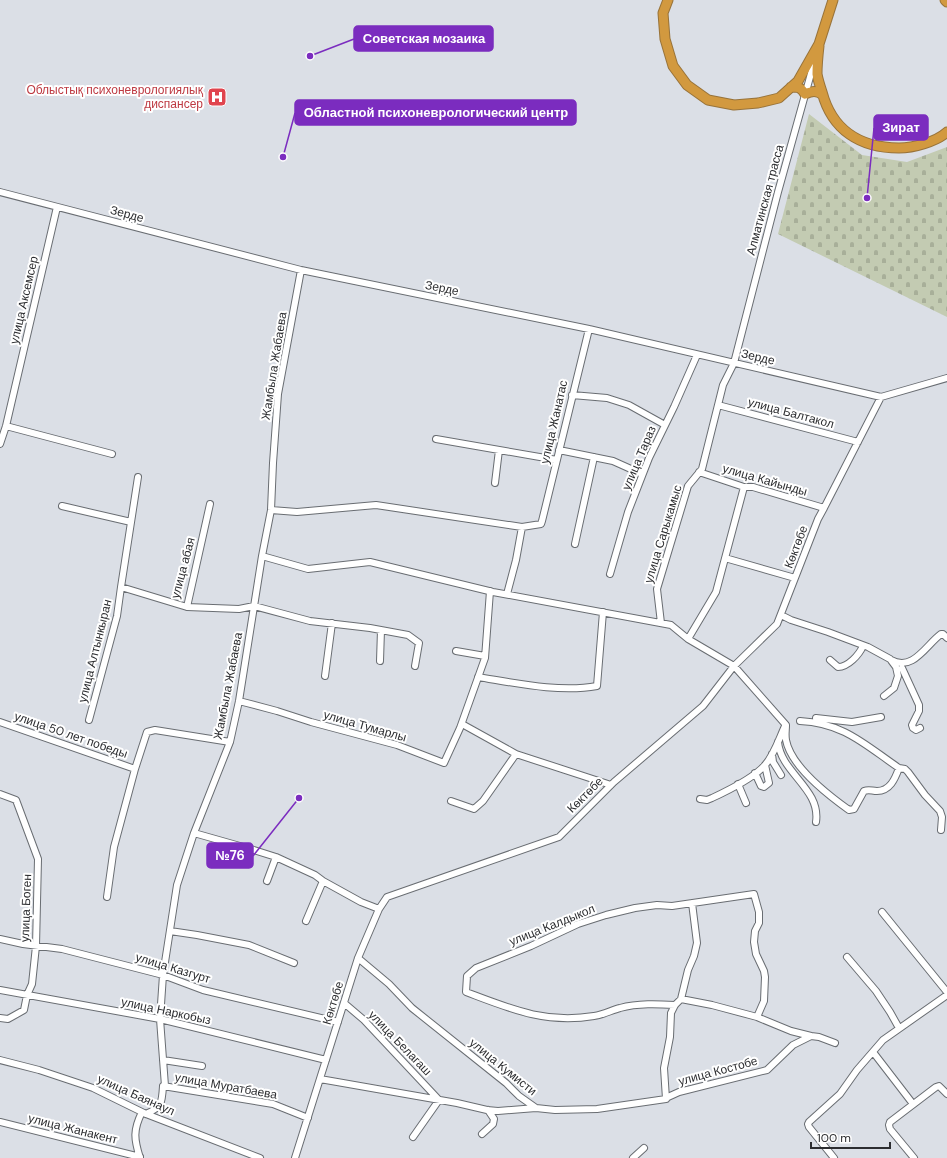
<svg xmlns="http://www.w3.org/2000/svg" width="947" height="1158" font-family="'DM Sans',sans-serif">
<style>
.cemetery{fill:url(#cemetery-stones)}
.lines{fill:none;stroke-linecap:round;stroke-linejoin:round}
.minor-casing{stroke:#696d72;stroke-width:8}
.highway-casing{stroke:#98733a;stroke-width:11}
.minor{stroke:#fff;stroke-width:6}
.highway{stroke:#d2993f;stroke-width:9}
.labels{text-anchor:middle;stroke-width:4;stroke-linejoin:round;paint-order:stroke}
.health-label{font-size:12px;fill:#be3a42;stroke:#fff;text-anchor:end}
.street-label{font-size:12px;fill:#2c2d30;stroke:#fff}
.leader{fill:none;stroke:#7b2cbf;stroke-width:1.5}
.callout-dot{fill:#7b2cbf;stroke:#fff;stroke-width:1.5}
.callout{fill:#7b2cbf;stroke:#7b2cbf;stroke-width:1.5}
.callout-label{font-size:13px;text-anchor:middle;font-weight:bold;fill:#fff}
</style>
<defs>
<pattern id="cemetery-stones" width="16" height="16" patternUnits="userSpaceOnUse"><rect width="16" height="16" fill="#c3cbb2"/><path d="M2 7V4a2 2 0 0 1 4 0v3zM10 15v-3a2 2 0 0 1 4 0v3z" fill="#a8af99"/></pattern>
</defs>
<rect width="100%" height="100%" fill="#dbdfe6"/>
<!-- cemetery -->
<path class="cemetery" d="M809 114 862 155 907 162 947 147V317L778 234Z"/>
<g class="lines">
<defs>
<path id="minor" d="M0 192 301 270 589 329 881 397 947 378
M572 395 607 398 629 405 665 425
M718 405 858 442
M6 426 112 454
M436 439 557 460
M0 444 6 426 57 207
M559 450 613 461 642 474
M699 472 744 487H753L824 508
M138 477 121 587 187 607 210 504
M495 483 499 450
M62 506 131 522
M271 510 297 512 376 505 522 527 541 524 542 521 589 329
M575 544 594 457
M262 556 308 569 370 562 493 592 671 625 688 639 734 666 786 725C786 730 785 735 786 740 791 767 828 795 849 810L854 809 864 791C869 789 872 791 877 791 890 791 895 779 899 768
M725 558 795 578
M610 574 628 512 649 458 674 407 697 355
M507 594 516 560 522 527
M187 607 239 609 254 606 310 621 370 628 408 635 419 643 415 666
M781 615 791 620 828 632 868 647 890 659 896 667 898 676 894 688 884 696
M661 623 657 589 688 486 702 469 723 385 734 363 778 192 815 59
M688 639 716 592 744 487
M456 651 485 656
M830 660 838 667C848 667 859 655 863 646
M891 660C913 672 926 645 941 634H943L947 638
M380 661 381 630
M902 668 919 705V711L912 725 913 728 916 730 920 728
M325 676 332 623
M478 677C515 683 560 693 597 686L603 612
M239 701 277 711 311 722 397 745 444 763 460 728 485 658 490 591
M816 718 852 722 881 717
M89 720 117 616 121 587
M800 721C844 723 865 745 899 768L905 769 908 772 925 795 940 811 942 817 941 830
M0 722 135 769
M462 724 516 754 611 785
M778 742C781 773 821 789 816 822
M772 754 773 762 781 775
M755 773 761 786 764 787 769 783 765 765
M738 784 746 803
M0 794 16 800 38 859 36 946 32 984 27 995 24 1010 8 1019 0 1018
M700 799 707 800 712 798C727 791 754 778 765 765 774 755 779 739 785 726
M451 801 474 809 483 801 516 754
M194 833 254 850 276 857
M267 881 276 857 315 875 323 881
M107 897 114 847 135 769 147 732 155 730 230 742
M882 912 947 992
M306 921 323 881 361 902 379 909
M170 931 197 935 249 945 294 963
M0 939 23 944 62 949 163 975 203 990 338 1022
M847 957 876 991 890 1012 899 1028
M358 958 389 984 412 1008 506 1083 519 1096 536 1108 555 1110 597 1109 666 1099 668 1097 679 1092 767 1070 793 1045 811 1036 819 1037 835 1043
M0 990 160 1019 326 1060
M681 999 688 970 694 956 697 943 692 903
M344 1003 364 1020 439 1100 413 1137
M675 1005C658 1004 638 1003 620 1008 612 1010 603 1015 594 1016 545 1024 511 1009 466 992L467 976 476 968 531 946 578 924 606 915 635 908 657 905 672 906 754 894 759 912V923L755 931 754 942 756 954 764 971 765 977 764 1001 757 1017 791 1031 811 1036
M873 1052 913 1104
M0 1060 39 1070 93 1088 146 1114 260 1158
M163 1060 202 1066
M320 1079 457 1103 487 1110 498 1111 536 1108
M163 1086 273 1104 308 1118
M666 1099 664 1068 670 1037 671 1013 675 1005 681 999 712 1005 757 1017
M146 1114C162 1107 162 1103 163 1086H165L160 1019 163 975 177 885 194 833 230 742 239 701 262 556 271 510 273 463 278 394 301 270
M0 1122 140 1157
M482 1134 493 1124 494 1119 488 1110
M140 1158C134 1139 133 1130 142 1112
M295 1158 358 958 379 909 387 897 559 837 614 782 703 706 734 666 777 624 818 519 824 508 881 397
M633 1158 644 1148
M834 1158 809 1127 808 1124 809 1122 840 1094 857 1070 883 1040 947 995
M914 1158 890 1129 889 1125 890 1122 936 1087 939 1086 947 1094"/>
<path id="highway" d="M668 0 663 13 665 39 673 66 687 85 708 100 734 105 758 103 779 98 798 81 819 44 833 0
M945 0 947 2
M819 46C818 55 817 65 817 74 818 80 820 86 822 92 832 130 860 148 899 148 913 148 936 142 947 132
M791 87C798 87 801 87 805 94 812 91 816 90 823 95"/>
</defs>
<!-- minor casing -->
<use href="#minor" class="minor-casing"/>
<!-- highway casing -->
<use href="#highway" class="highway-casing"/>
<!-- minor -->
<use href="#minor" class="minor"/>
<!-- highway -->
<use href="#highway" class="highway"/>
</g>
<!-- icons -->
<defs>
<symbol id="hospital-square" viewBox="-11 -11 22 22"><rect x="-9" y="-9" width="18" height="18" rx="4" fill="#e0444e" stroke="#fff"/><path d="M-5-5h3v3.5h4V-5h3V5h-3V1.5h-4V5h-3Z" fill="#fff"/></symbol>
</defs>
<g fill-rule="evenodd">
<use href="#hospital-square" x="206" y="86" width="22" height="22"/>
</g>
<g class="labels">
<!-- health labels -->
<g class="health-label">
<text x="203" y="94">Облыстық психоневрологиялық<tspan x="203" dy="14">диспансер</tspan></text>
</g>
<!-- street labels -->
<g class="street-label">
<text transform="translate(765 200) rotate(-75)" y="4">Алматинская трасса</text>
<text transform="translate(127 214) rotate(15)" y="4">Зерде</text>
<text transform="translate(442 288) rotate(11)" y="4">Зерде</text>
<text transform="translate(24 300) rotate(-77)" y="4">улица Аксемсер</text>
<text transform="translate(758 357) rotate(13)" y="4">Зерде</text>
<text transform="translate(274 366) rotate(-81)" y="4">Жамбыла Жабаева</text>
<text transform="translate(791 413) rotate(15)" y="4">улица Балтакол</text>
<text transform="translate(554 422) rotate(-77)" y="4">улица Жанатас</text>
<text transform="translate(639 458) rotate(-67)" y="4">улица Тараз</text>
<text transform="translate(765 480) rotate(16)" y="4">улица Кайынды</text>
<text transform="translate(663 534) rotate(-73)" y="4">улица Сарыкамыс</text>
<text transform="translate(796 547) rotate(-69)" y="4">Көктөбе</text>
<text transform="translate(183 568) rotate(-75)" y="4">улица абая</text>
<text transform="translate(95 651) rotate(-76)" y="4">улица Алтынкыран</text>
<text transform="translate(228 686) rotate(-79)" y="4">Жамбыла Жабаева</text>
<text transform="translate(365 726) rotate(16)" y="4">улица Тумарлы</text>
<text transform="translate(71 735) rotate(19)" y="4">улица 50 лет победы</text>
<text transform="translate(585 795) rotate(-45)" y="4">Көктөбе</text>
<text transform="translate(26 908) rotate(-88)" y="4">улица Боген</text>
<text transform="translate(552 925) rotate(-22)" y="4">улица Калдыкол</text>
<text transform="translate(173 968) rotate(17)" y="4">улица Казгурт</text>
<text transform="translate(333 1003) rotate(-73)" y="4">Көктөбе</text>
<text transform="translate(166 1011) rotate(12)" y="4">улица Наркобыз</text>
<text transform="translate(400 1043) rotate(46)" y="4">улица Белагаш</text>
<text transform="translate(503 1067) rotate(39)" y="4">улица Кумисти</text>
<text transform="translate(718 1071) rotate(-15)" y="4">улица Костобе</text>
<text transform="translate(226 1086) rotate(10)" y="4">улица Муратбаева</text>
<text transform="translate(136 1095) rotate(24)" y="4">улица Баянаул</text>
<text transform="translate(73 1129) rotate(14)" y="4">улица Жанакент</text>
</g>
</g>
<!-- callouts -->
<path class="leader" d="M310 56L354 39M283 157L295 113M867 198L874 128M299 798L253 856"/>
<g class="callout-dot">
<circle cx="310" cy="56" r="4"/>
<circle cx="283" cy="157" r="4"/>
<circle cx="867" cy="198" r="4"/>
<circle cx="299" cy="798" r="4"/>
</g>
<g class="callout">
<rect x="354" y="26" width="139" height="25" rx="4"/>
<rect x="295" y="100" width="281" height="25" rx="4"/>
<rect x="874" y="115" width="54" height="25" rx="4"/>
<rect x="207" y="843" width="46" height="25" rx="4"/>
</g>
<g class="callout-label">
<text x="424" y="43">Советская мозаика</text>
<text x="436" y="117">Областной психоневрологический центр</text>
<text x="901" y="132">Зират</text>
<text x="230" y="860">№76</text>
</g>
<!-- scale -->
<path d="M811 1142v6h79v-6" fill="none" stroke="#2c2d30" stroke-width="2"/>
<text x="817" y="1142" font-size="12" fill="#2c2d30" stroke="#ffffff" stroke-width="3" paint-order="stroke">100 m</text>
</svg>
